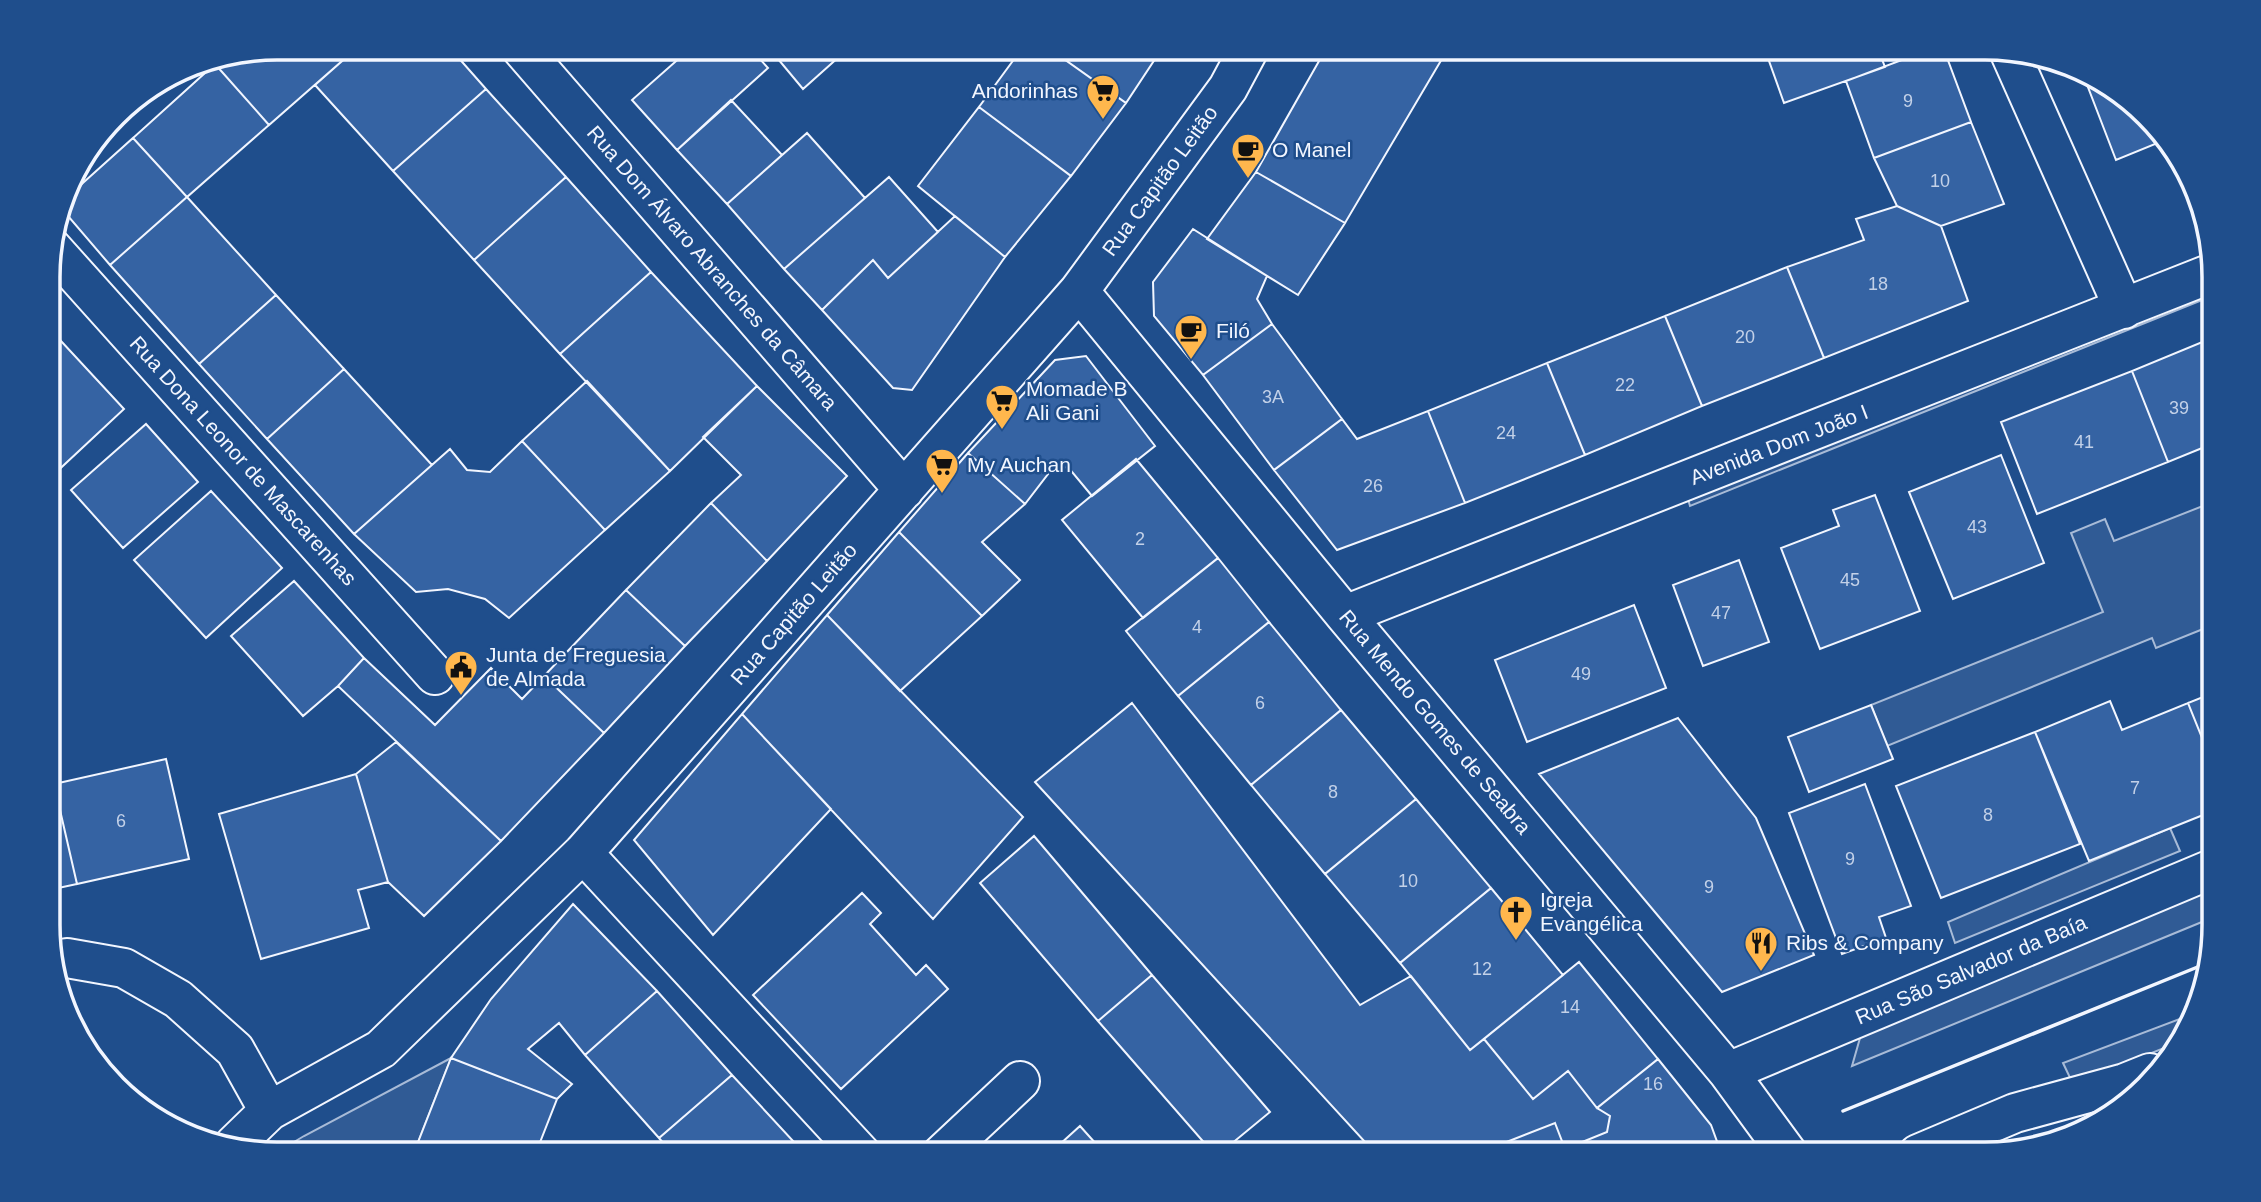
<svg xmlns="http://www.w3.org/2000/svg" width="2261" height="1202" font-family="Helvetica,sans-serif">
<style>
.parking{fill:#305b95;stroke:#a8bbd7;stroke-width:2}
.building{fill:#3563a3;stroke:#f2f6ff;stroke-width:2}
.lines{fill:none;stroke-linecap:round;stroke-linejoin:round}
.minor-casing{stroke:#f2f6ff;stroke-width:42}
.primary-casing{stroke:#f2f6ff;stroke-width:42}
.minor{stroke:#1f4e8c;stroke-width:38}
.primary{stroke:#1f4e8c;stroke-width:38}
.wall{stroke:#f2f6ff;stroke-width:3.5}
.labels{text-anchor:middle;stroke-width:5;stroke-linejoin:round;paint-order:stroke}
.number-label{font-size:18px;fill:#c3d1e8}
.poi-label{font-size:21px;fill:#f2f6ff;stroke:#1f4e8c;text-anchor:start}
.street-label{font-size:21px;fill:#f2f6ff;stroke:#1f4e8c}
.rim{fill:none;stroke:#f2f6ff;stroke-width:3.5}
</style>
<rect width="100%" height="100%" fill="#1f4e8c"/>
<!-- parking -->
<path class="parking" d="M2212 280V296L1690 506 1686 492Z
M2213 502V625L2156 648 2152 638 1887 746 1871 705 2103 612 2071 533 2105 519 2114 541Z
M2170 828 2180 851 1955 943 1948 922Z
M2214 884V917L1852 1066 1862 1031Z
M2193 1014 2190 1027 2177 1043 2073 1084 2063 1063Z
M451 1058 413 1155 274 1154 304 1136Z"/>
<!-- building -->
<path class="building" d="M276 47H358L269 125 215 64 222 58Z
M358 47H449L486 89 393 171 315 85Z
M692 47H749L768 68 677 150 632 100Z
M768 47H850L803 89Z
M1023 47H1047L1126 103 1071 176 979 107Z
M1047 47H1163L1126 103Z
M1327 47H1449L1345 223 1256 172Z
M1764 47H1877L1885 67 1784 103Z
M1936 47H1943L1971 122 1874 158 1846 81Z
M215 64 269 125 187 197 133 138Z
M2095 78 2165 140 2116 160 2086 82Z
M486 89 566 177 474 260 393 171Z
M731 100 782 155 727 204 677 150Z
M979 107 1071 176 1005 257 918 186Z
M1971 122 2004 204 1941 226 1897 206 1874 158Z
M807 133 865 198 784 269 727 204Z
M133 138 187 197 110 265 62 209 65 199Z
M1256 172 1345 223 1298 295 1207 239Z
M566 177 651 272 560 354 474 260Z
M889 177 938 232 888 278 873 260 822 310 784 269Z
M187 197 276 295 199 364 110 265Z
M1897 206 1941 226 1968 301 1824 358 1787 267 1864 240 1856 219Z
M955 216 1005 257 912 390 893 388 822 310 873 260 888 278Z
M1193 229 1267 276 1257 299 1272 324 1203 375 1154 316 1153 282Z
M1787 267 1824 358 1702 406 1665 316Z
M651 272 757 386 670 471 560 354Z
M276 295 344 369 267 439 199 364Z
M1665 316 1702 406 1585 455 1547 363Z
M1272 324 1342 419 1274 470 1203 375Z
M48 327 124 409 51 477 48 474Z
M2212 338V444L2168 462 2132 371Z
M1086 356 1155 446 1092 496 1068 467 1052 469 1025 504 968 453 1055 360Z
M1547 363 1585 455 1465 503 1428 411Z
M344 369 432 465 354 534 267 439Z
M2132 371 2168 462 2037 514 2001 422Z
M587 381 670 471 605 530 522 441Z
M757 386 847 476 767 561 711 503 741 475 703 437Z
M1428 411 1465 503 1337 550 1274 470 1342 419 1357 439Z
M146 424 198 482 123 548 71 490Z
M522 441 605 530 509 618 485 599 448 589 416 592 354 534 450 449 467 470 490 472Z
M968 453 1025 504 982 542 1020 580 982 616 899 532Z
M2001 455 2044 563 1953 599 1909 492Z
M1136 459 1218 558 1143 618 1062 520Z
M211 491 282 568 206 638 134 560Z
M1875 495 1920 611 1820 649 1781 548 1839 526 1833 510Z
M711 503 767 561 685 646 626 590Z
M899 532 982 616 900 691 827 615Z
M1218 558 1269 622 1178 696 1126 631Z
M1739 560 1769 642 1703 666 1673 585Z
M294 581 364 658 338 686 303 716 231 636Z
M626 590 685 646 604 733 544 676Z
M1634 605 1666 688 1527 742 1495 660Z
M827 615 1023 817 933 919 742 714Z
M1269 622 1341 710 1251 785 1178 696Z
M364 658 435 725 491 668 522 699 544 676 604 733 501 841 338 686Z
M2213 693V765L2188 703Z
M2110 701 2122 730 2188 703 2213 765V811L2089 861 2035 732Z
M1132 703 1360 1005 1411 976 1470 1050 1484 1039 1533 1099 1568 1071 1597 1108 1610 1116 1607 1132 1565 1149 1555 1123 1476 1154H1376L1035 782Z
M1871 705 1893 759 1809 792 1788 737Z
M1341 710 1416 799 1325 874 1251 785Z
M742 714 831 809 713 935 634 840Z
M1678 718 1756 818 1814 955 1722 992 1539 774Z
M2035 732 2080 844 1941 898 1896 786Z
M396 742 501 841 424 916 388 882 356 774Z
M166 759 189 859 77 884 54 784Z
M356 774 388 882 358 890 369 928 261 959 219 814Z
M54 784 77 884 49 890V785Z
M1865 784 1911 906 1879 917 1886 938 1842 954 1789 813Z
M1416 799 1491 888 1400 963 1325 874Z
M1034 836 1152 975 1098 1021 980 883Z
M1491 888 1563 975 1470 1050 1400 963Z
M862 893 881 913 870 924 916 975 926 965 948 989 841 1089 753 995Z
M573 904 657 991 585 1055 559 1023 528 1049 572 1084 557 1099 451 1058 491 999Z
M1579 962 1658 1059 1597 1108 1568 1071 1533 1099 1484 1039Z
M1152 975 1270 1112 1219 1154H1214L1098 1021Z
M657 991 732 1075 659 1138 585 1055Z
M451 1058 557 1099 535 1155H413Z
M1658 1059 1711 1125 1719 1147 1715 1154H1567L1565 1149 1607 1132 1610 1116 1597 1108Z
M732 1075 806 1155H673L659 1138Z
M1555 1123 1567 1154H1476Z
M1080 1126 1106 1155H1048Z"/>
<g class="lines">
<defs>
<path id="minor" d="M520 47 904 490
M2010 53 2124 309
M51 247 435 675
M1079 291 1345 615 1728 1072 1788 1154
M1345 615 2212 273
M583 853 862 1155
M51 962 67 958 124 968 178 999 235 1050 269 1111
M1728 1072 2214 868
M234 1145 269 1111 381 1049 583 853 1079 291 1228 88 1250 47
M941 1155 1020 1081"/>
<path id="primary" d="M1918 1154 2015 1113 2125 1083 2150 1073"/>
</defs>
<!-- minor casing -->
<use href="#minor" class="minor-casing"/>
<!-- primary casing -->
<use href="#primary" class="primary-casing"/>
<!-- minor -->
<use href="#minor" class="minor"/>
<!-- primary -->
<use href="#primary" class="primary"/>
<!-- wall -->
<path class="wall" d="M1843 1111 2205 964"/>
</g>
<!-- icons -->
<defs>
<symbol id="supermarket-pin" viewBox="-11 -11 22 30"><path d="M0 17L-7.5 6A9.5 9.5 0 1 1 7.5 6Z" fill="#ffb74d" stroke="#1f4e8c"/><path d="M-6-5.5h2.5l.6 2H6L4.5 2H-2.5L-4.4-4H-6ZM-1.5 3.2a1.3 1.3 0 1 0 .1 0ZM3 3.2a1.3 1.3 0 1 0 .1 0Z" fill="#111"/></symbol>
<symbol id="cafe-pin" viewBox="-11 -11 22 30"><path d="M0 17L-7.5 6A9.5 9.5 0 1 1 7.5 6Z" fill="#ffb74d" stroke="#1f4e8c"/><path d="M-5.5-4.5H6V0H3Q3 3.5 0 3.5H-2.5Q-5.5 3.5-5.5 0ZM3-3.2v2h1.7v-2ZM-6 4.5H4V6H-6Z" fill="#111"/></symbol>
<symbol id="civic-pin" viewBox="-11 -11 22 30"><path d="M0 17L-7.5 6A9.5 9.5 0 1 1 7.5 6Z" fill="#ffb74d" stroke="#1f4e8c"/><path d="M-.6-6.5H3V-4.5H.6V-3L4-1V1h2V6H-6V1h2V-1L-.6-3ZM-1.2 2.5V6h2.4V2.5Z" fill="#111"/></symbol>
<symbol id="church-pin" viewBox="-11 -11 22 30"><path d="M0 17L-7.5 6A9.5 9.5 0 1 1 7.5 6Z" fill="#ffb74d" stroke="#1f4e8c"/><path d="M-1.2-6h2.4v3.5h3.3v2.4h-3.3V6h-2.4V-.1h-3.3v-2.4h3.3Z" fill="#111"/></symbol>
<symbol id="restaurant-pin" viewBox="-11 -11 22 30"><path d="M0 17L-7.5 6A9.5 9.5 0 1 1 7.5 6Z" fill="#ffb74d" stroke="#1f4e8c"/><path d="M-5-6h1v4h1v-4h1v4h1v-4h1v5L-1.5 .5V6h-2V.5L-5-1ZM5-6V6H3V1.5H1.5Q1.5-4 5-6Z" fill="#111"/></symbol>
</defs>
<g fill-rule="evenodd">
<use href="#supermarket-pin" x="1084" y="72" width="38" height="52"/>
<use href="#cafe-pin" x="1229" y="131" width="38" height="52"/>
<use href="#cafe-pin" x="1172" y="312" width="38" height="52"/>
<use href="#supermarket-pin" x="983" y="382" width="38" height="52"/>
<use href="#supermarket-pin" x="923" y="446" width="38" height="52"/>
<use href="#civic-pin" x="442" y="648" width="38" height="52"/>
<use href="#church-pin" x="1497" y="893" width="38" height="52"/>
<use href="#restaurant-pin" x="1742" y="924" width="38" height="52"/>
</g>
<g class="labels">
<!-- number labels -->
<g class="number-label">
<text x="1908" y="107">9</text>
<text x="1940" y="187">10</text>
<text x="1878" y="290">18</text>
<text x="1745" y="343">20</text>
<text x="1625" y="391">22</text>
<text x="1273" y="403">3A</text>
<text x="2179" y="414">39</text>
<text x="1506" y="439">24</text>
<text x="2084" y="448">41</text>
<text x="1373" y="492">26</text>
<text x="1977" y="533">43</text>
<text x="1140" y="545">2</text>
<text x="1850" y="586">45</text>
<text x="1721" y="619">47</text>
<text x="1197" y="633">4</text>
<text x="1581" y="680">49</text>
<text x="1260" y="709">6</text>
<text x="2135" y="794">7</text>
<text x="1333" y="798">8</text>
<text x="1988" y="821">8</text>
<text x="121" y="827">6</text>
<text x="1850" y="865">9</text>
<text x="1408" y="887">10</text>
<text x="1709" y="893">9</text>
<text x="1482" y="975">12</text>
<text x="1570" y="1013">14</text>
<text x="1653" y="1090">16</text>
</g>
<!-- poi labels -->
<g class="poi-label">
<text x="1078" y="98" text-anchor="end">Andorinhas</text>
<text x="1272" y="157">O Manel</text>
<text x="1216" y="338">Filó</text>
<text x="1026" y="396">Momade B<tspan x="1026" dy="24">Ali Gani</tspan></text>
<text x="967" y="472">My Auchan</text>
<text x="486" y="662">Junta de Freguesia<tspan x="486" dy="24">de Almada</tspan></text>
<text x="1540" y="907">Igreja<tspan x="1540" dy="24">Evangélica</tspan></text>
<text x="1786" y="950">Ribs &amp; Company</text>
</g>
<!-- street labels -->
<g class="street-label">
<text transform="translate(1160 181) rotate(-54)" y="7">Rua Capitão Leitão</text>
<text transform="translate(712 268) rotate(49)" y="7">Rua Dom Álvaro Abranches da Câmara</text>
<text transform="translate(1779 445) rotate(-21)" y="7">Avenida Dom João I</text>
<text transform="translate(243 461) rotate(48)" y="7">Rua Dona Leonor de Mascarenhas</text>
<text transform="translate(794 614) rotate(-49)" y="7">Rua Capitão Leitão</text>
<text transform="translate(1435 722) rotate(50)" y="7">Rua Mendo Gomes de Seabra</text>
<text transform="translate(1971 970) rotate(-23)" y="7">Rua São Salvador da Baía</text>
</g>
</g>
<!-- crop -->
<path d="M0 0H2261V1202H0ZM277 60H1985A217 217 0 0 1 2202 277V925A217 217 0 0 1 1985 1142H277A217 217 0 0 1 60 925V277A217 217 0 0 1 277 60Z" fill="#1f4e8c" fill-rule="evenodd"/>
<path class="rim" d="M277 60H1985A217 217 0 0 1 2202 277V925A217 217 0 0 1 1985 1142H277A217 217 0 0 1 60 925V277A217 217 0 0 1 277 60Z"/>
</svg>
